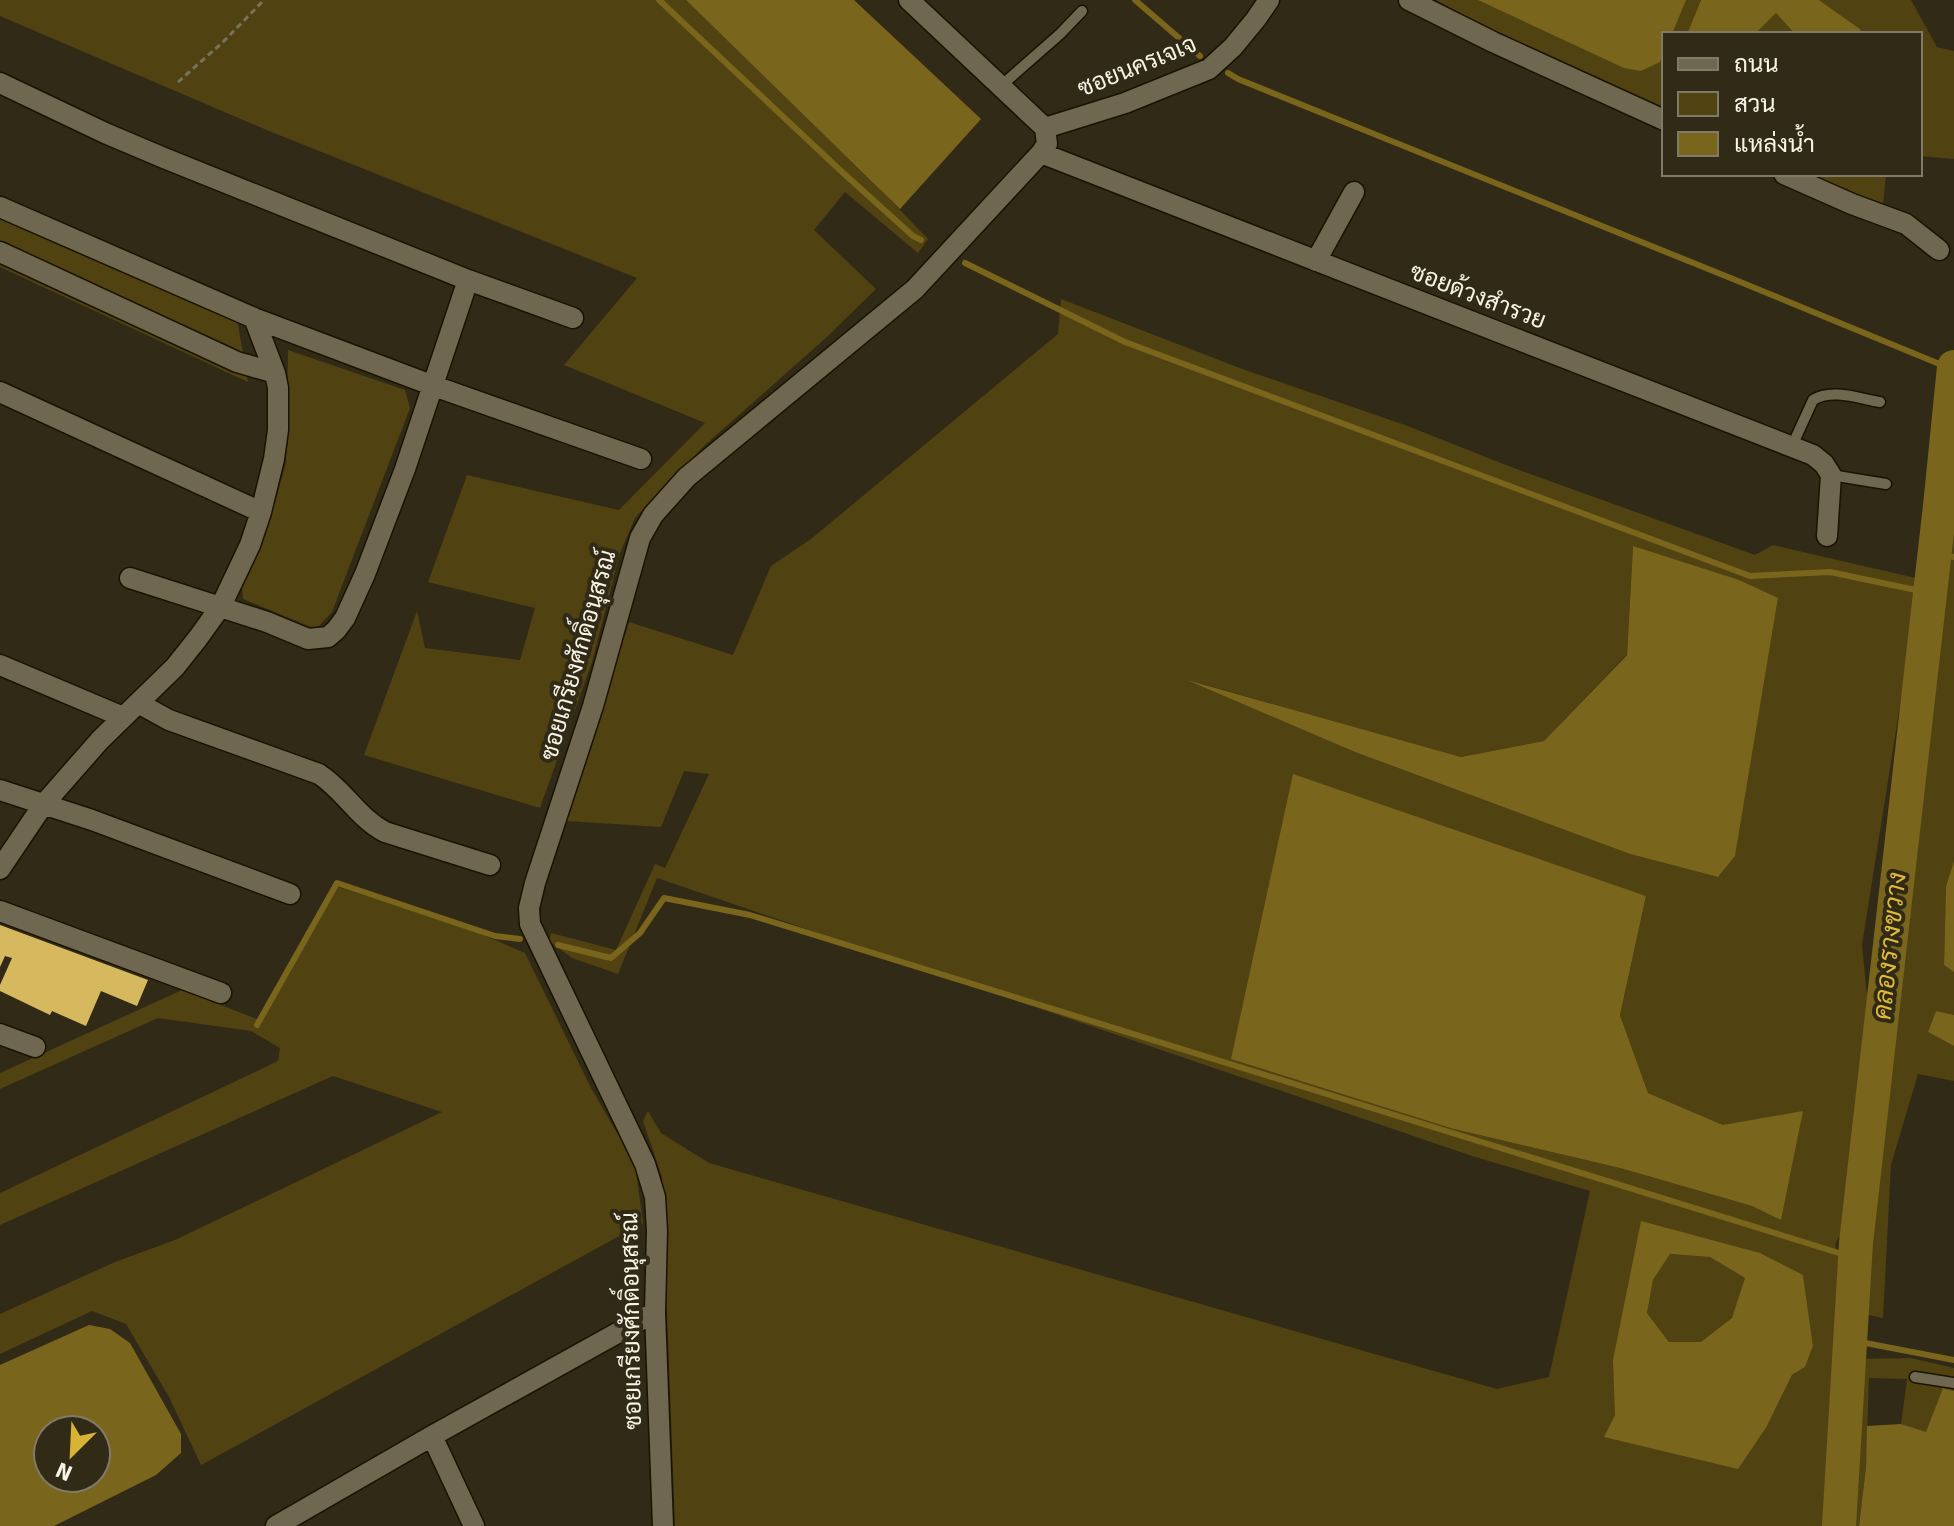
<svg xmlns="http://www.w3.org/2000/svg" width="1954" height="1526" font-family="Signika,Sarabun,sans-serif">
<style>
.green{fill:#514212;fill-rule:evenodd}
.water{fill:#7a651c;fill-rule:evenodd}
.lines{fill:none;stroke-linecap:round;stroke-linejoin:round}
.stream{stroke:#7a651c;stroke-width:6}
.river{stroke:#7a651c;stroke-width:34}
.building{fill:#d6b95e}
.lane-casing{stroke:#191301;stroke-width:13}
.street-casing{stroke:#191301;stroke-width:23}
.path{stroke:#787361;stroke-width:3;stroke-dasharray:6 4;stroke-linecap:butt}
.lane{stroke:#6f6750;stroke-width:10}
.street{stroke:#6f6750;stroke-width:20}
.labels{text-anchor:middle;stroke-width:8;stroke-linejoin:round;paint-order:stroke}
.street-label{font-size:24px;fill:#f7f3e6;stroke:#312a16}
.water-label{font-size:26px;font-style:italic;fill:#e0bb3a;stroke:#312a16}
</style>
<rect width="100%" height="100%" fill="#312a16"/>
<!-- green -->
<path class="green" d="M0 0H686L874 183 928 239 918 253 845 192 814 230 876 289 828 336 705 445 635 518 620 553 592 662 540 808 364 755 417 611 425 648 520 660 535 608 428 582 467 475 619 510 705 423 564 365 637 278 269 131 0 16Z
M1436 0H1701L1687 34H1664V114L1465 22 1456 11Z
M1819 0H1911L1937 47 1954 51V159L1920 156V34H1862L1860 29Z
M1776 13 1795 34H1755Z
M1799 174H1886L1883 206Z
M0 213 237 319 248 382 0 267Z
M1061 299 1245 370 1405 425 1511 467 1755 555 1773 545 1920 579 1862 945 1867 995 1875 1007 1848 1222 1835 1244 1846 1283 1840 1322 1824 1526H675L662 1177 643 1121 648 1111 661 1133 709 1163 1497 1389 1549 1377 1590 1191 1472 1156 657 878 618 974 572 958 549 941 551 933 616 950 655 864 665 868 709 774 684 771 661 827 567 821 629 622 733 655 771 566 811 539 1058 334ZM1633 546 1778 598 1735 855 1718 877 1630 854 1355 752 1195 682 1461 757 1544 741 1627 654ZM1525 855 1646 896 1620 1015 1648 1093 1723 1125 1781 1219 1752 1206 1620 1168 1454 1129ZM1641 1222 1803 1275 1813 1346 1805 1367 1792 1375 1767 1426 1605 1437 1615 1415Z
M288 350 405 390 410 408 332 612 316 629 243 599 242 587 270 519 286 463Z
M1950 512 1954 514V861L1946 886 1944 964 1954 972V1015L1936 1011 1928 1032 1954 1046V1081L1918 1074 1891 1165 1883 1318 1865 1314 1870 1209 1893 1067Z
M338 887 474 931 525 953 591 1088 635 1164 643 1223 201 1465 169 1397 126 1324 92 1311 0 1354V1314L115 1262 175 1240 442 1112 333 1076 0 1225V1193L278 1061 280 1048 251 1031 158 1018 0 1089V1073L182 990 262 1021Z
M1670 1254 1710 1257 1745 1278 1733 1318 1701 1343 1669 1342 1647 1313 1653 1280Z
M1911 1358 1954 1368V1391L1943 1389 1926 1433 1901 1424 1907 1379 1869 1378 1866 1467 1859 1526H1846L1853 1371 1858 1359Z"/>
<!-- water -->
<path class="water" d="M686 0H854L981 119 900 209Z
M1478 0H1686L1672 34H1664V52L1660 62 1641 71 1624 68Z
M1701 0H1819L1860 29 1862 34H1795L1776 13 1755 34H1687Z
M1633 546 1739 580 1778 598 1735 856 1718 877 1630 854 1355 752 1187 680 1461 757 1544 741 1627 655Z
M1293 774 1646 896 1620 1015 1648 1093 1723 1125 1803 1111 1781 1220 1752 1206 1620 1168 1454 1129 1231 1059Z
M1954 861V972L1944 965 1946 886Z
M1936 1011 1954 1015V1046L1928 1032Z
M1641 1221 1760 1253 1803 1275 1813 1346 1805 1367 1792 1375 1767 1426 1738 1469 1604 1437 1615 1415 1613 1360ZM1670 1254 1710 1257 1745 1278 1732 1318 1701 1342H1669L1647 1313 1653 1280Z
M89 1325 110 1329 130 1343 181 1434V1453L156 1475 54 1526H0V1365ZM48 1430H96V1478H48Z
M1943 1388 1954 1391V1526H1859L1866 1467 1867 1426 1901 1424 1926 1432Z"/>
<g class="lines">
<!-- stream -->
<path class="stream" d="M659 0 841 171 913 236 921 240
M1135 0 1200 56
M1228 73 1238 79 1733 279 1954 370
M965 263 1125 342 1750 576 1830 572 1930 593
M1935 553 1954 557
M558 945 611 958 640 933 664 898 750 915 1855 1258
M257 1025 337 883 495 936 520 939
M1850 1340 1954 1360"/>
<!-- river -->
<path class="river" d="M1839 1526 1856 1243 1940 506 1954 367"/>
</g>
<!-- building -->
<path class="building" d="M0 925 148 980 137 1006 101 991 86 1026 52 1011 50 1015 0 991V985L12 958 5 956 0 967Z"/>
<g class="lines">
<defs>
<path id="lane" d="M1002 85 1060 34 1082 11
M1792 446 1813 400C1832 388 1860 399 1880 402
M1831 475 1886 484
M1915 1377 1954 1383"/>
<path id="street" d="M1409 0 1493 42 1664 120
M0 83 105 133 164 158 468 280 573 318
M1045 128 1125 103 1209 69 1233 47 1256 19 1269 0
M1041 153 1813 455 1824 464 1831 475 1827 536
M1784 174 1852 204 1906 224 1939 250
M0 207 254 318 434 386 641 459
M0 252 237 362 275 373
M1316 261 1354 192
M0 392 261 512
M130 578 267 622 308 639 328 637 336 630 345 618 365 574 405 469 468 280
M0 665 123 717
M138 703 169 720 319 774C345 791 357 817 385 832L490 865
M0 790 92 820 290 894
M0 869 43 805 100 740 175 667 198 638 221 606 250 545 261 512 274 459 278 430V388L275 373 254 318
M0 911 221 993
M0 1034 35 1047
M432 1436 474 1526
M276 1526 432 1436 655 1312
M663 1526 655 1312 657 1231 655 1197 645 1164 530 924 529 908 535 883 593 706 640 538 653 515 687 477 915 289 1041 153 1047 144 1045 128 909 0"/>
</defs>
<!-- lane casing -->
<use href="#lane" class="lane-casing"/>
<!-- street casing -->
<use href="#street" class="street-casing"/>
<!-- path -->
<path class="path" d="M178 82 223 42 264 0"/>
<!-- lane -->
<use href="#lane" class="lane"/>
<!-- street -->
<use href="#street" class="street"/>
</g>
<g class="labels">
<!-- street labels -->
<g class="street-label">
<text transform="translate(1137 66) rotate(-22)" y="8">ซอยนครเจเจ</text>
<text transform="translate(1478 296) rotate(21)" y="8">ซอยด้วงสำรวย</text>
<text transform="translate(578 655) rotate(-74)" y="8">ซอยเกรียงศักดิ์อนุสรณ์</text>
<text transform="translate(631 1321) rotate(-91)" y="8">ซอยเกรียงศักดิ์อนุสรณ์</text>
</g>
<!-- water labels -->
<g class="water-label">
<text transform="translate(1889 946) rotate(-84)" y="9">คลองรางขวาง</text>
</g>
</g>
<!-- legend -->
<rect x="1662" y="32" width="260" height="144" fill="#312a16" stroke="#807a69" stroke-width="2"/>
<rect x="1678" y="58" width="40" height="12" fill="#6f6750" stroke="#807a69" stroke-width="2"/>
<text x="1734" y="72" font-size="24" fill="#f7f3e6">ถนน</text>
<rect x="1678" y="92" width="40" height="24" fill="#514212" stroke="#807a69" stroke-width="2"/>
<text x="1734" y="112" font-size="24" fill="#f7f3e6">สวน</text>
<rect x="1678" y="132" width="40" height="24" fill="#7a651c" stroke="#807a69" stroke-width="2"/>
<text x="1734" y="152" font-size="24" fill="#f7f3e6">แหล่งน้ำ</text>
<!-- north arrow -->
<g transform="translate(72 1454) rotate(204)"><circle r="38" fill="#312a16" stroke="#807a69" stroke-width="2"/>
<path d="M0-6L14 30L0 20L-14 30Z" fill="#d8b434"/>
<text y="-12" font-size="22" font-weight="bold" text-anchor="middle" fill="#f7f3e6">N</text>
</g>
</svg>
